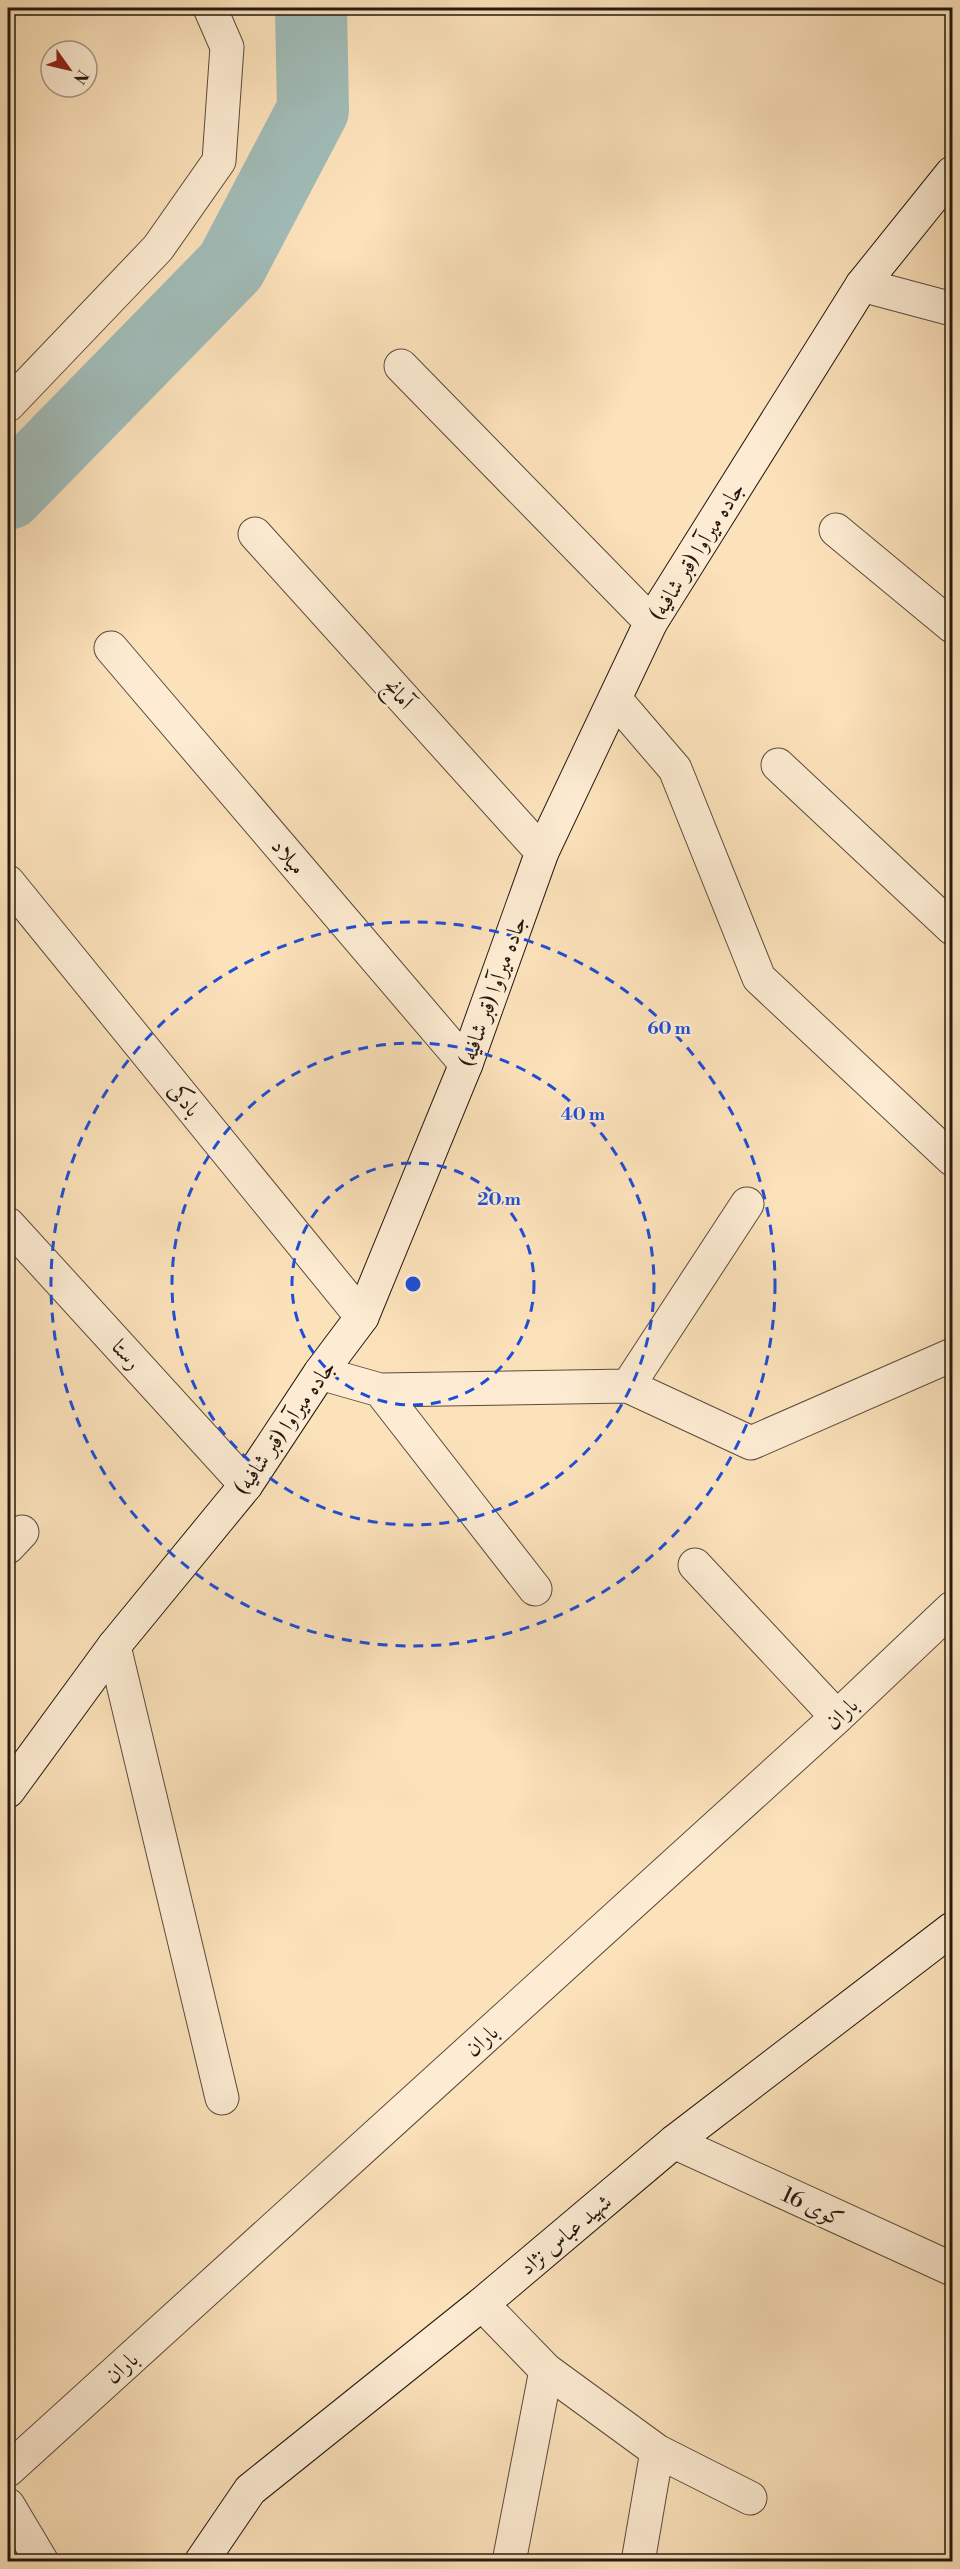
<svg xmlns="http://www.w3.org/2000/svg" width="960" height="2569" font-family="'Libre Bodoni',Amiri,serif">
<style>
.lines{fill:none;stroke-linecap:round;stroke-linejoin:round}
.river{stroke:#a1bcb8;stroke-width:72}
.street-casing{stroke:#5a4b3b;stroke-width:35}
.secondary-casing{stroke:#241910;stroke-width:35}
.street{stroke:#fdecd3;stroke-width:33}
.secondary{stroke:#fdecd3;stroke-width:33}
.ring{fill:none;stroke:#1d4ed8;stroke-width:3;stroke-dasharray:10 8}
.labels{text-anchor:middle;stroke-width:4.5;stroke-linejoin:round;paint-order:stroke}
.street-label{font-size:22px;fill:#241910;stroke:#fdecd3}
.centre{fill:#1d4ed8;stroke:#fdecd3;stroke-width:3}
.ring-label{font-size:18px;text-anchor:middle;font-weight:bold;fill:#1d4ed8;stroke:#fdecd3;stroke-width:4.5;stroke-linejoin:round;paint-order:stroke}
</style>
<rect width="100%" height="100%" fill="#fce2bb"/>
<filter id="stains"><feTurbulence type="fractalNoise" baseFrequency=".00333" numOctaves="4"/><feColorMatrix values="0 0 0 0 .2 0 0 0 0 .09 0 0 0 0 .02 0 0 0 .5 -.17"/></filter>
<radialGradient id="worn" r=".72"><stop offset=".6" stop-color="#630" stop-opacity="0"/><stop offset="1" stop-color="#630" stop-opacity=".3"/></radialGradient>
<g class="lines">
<!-- river -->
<path class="river" d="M8 494 231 266 313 110 311 8"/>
<defs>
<path id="street" d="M862 285 952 309
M401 366 651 622
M8 405 158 248 219 161 227 47 210 8
M836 530 952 626
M255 534 542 852
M111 648 466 1064
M615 699 675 769 759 978 952 1159
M778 765 952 928
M8 882 362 1317
M8 1224 246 1485
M320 1373 380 1390 628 1386 751 1443 952 1355
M628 1386 747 1204
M380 1390 535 1589
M8 1547 22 1532
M695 1565 837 1717
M114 1646 222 2098
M674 2142 952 2269
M482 2304 546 2370 657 2451 750 2498
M8 2470 837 1717 952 1608
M8 2505 42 2562
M509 2562 546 2370
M638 2562 657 2451"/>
<path id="secondary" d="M8 1791 114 1646 246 1485 320 1373 362 1317 466 1064 542 852 651 622 862 285 952 173
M201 2562 250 2490 482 2304 674 2142 952 1929"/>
</defs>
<!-- street casing -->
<use href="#street" class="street-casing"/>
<!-- secondary casing -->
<use href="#secondary" class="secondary-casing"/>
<!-- street -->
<use href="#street" class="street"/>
<!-- secondary -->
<use href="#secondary" class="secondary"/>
</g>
<!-- distance rings -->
<g class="ring">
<circle cx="413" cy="1284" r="121"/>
<circle cx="413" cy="1284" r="241"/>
<circle cx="413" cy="1284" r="362"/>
</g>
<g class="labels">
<!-- street labels -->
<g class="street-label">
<text transform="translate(696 551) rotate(-58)" y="8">جاده میرآوا (قبر شافیه)</text>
<text transform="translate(399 693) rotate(48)" y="8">آمانج</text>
<text transform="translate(289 856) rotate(50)" y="8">میلاد</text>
<text transform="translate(492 991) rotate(-70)" y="8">جاده میرآوا (قبر شافیه)</text>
<text transform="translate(185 1099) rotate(51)" y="8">بادکی</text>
<text transform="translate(127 1354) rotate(48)" y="8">رستا</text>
<text transform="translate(284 1427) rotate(-55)" y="8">جاده میرآوا (قبر شافیه)</text>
<text transform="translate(841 1713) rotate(-43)" y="8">باران</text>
<text transform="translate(481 2040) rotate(-42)" y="8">باران</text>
<text transform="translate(813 2206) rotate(25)" y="8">کوی 16</text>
<text transform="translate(565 2234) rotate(-40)" y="8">شهید عباس نژاد</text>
<text transform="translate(121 2367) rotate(-42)" y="8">باران</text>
</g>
</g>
<circle cx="413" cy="1284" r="9" class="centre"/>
<g class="ring-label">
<text x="669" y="1034">60 m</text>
<text x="583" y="1120">40 m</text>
<text x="499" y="1205">20 m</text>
</g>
<!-- margin -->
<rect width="960" height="2569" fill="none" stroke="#fce2bb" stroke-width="30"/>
<rect x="9" y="9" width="942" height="2551" fill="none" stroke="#241910" stroke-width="3"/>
<rect x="15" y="15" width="930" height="2539" fill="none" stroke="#241910" stroke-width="1.5"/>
<!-- north arrow -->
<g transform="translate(69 69) rotate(124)"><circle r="28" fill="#fdecd3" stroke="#a69885" stroke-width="1.5"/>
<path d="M0-4.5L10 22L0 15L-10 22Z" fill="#8f2418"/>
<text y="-9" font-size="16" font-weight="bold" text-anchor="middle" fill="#241910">N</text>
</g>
<rect width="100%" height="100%" filter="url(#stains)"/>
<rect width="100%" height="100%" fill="url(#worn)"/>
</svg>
